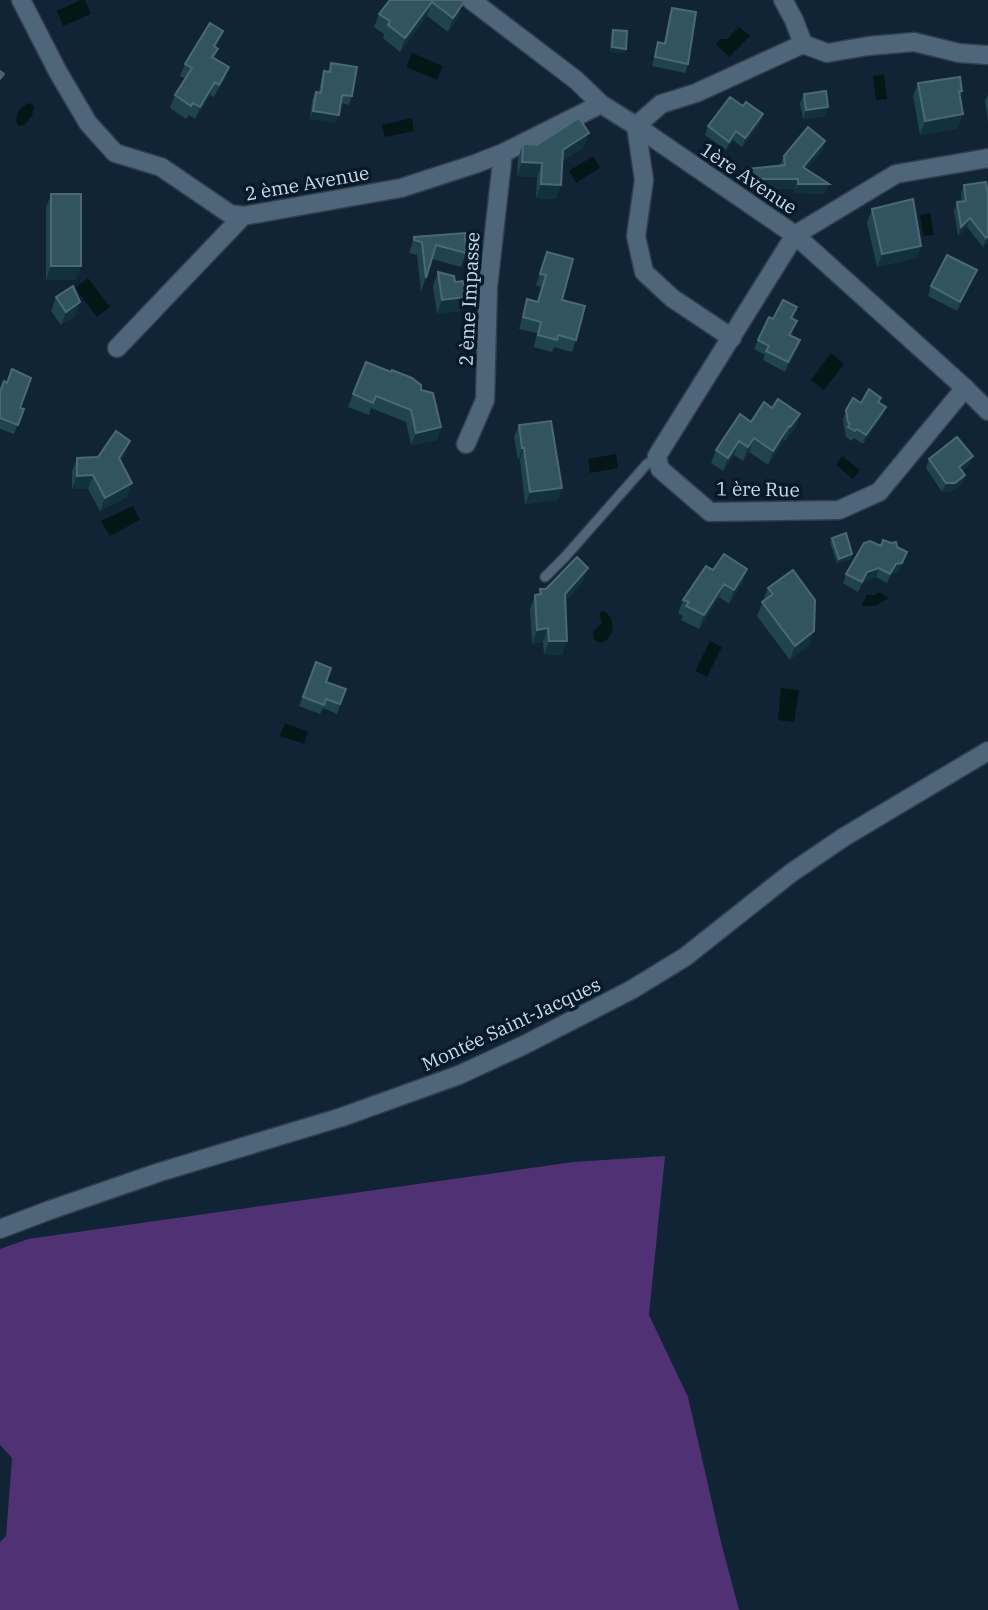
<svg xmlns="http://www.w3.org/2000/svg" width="988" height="1610" font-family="'IBM Plex Serif',serif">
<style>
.green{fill:#4f3174}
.water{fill:#051616}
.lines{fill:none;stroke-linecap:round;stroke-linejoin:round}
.lane-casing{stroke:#313e4d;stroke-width:12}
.street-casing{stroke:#313e4d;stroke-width:21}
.lane{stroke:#4f657a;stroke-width:9}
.street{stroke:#4f657a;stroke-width:18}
.wall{fill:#1f444f}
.shaded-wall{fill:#11313e}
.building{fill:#325460;stroke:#4a6975;stroke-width:2}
.labels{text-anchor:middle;stroke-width:7;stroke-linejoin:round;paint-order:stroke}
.street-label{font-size:19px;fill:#cedae6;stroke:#071a2c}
</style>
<rect width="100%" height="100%" fill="#102436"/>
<!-- green -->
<path class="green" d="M665 1156 649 1315 688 1397 721 1542 739 1610H0V1542L6 1536 12 1458 0 1445V1249L28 1239 573 1162Z"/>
<!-- water -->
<path class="water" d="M81 0H85L91 14 63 26 57 11Z
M739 27 750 36 729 57 716 44 720 39H727Z
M412 53 443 66 437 80 406 67Z
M884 75 887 99 876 100 873 76Z
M30 103 34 106 32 116 24 125 18 126C13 116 20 106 30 103Z
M412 118 414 131 385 137 382 125Z
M593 156 600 168 576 183 569 171Z
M930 213 934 235 923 236 920 215Z
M88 278 110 307 97 317 75 288Z
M831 353 844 364 824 390 811 380Z
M616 454 618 468 590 473 588 459Z
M842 456 860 470 853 479 836 465Z
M133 506 140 520 110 536 101 521Z
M879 592 889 598 875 606H861L867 595H875Z
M604 611C616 618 616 639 600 643L594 640 593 632 602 623 599 616 601 612Z
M710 641 722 647 707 677 695 671Z
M781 688 799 690 794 722 778 720Z
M285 723 308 732 304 744 280 736Z"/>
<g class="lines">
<defs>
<path id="lane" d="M545 577 565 557 646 465 657 456"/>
<path id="street" d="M21 0 58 72 88 123 115 153 161 167 230 214 243 216 401 188 475 164 503 153 601 104
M471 0 576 80 601 104 636 126 795 235 965 388 988 411
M783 0 794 20 803 44
M732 338 672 298 644 272 636 236 644 180 636 126 661 104 696 93 803 44 827 53 868 46 914 42 959 53 988 55
M117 348 243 216
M965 388 879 492 839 510 710 512 660 469 657 456 795 235 896 174 988 158
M466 444 485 400 488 287 503 153
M0 1229 50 1210 160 1172 342 1117 459 1075 524 1045 631 990 685 957 791 873 844 837 988 751"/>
</defs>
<!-- lane casing -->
<use href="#lane" class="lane-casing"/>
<!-- street casing -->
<use href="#street" class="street-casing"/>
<!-- lane -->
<use href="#lane" class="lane"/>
<!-- street -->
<use href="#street" class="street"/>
</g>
<!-- wall -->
<path class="wall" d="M390 0H461L459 16 448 32 427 16 400 52 383 38 384 34 374 27 379 14Z
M672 8 688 64 685 73 652 66 658 42 664 43 669 17Z
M613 30 626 49 624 53 610 52 611 35Z
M218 44 216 47 218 49 214 58 229 67 224 80 214 97 210 95 195 119 189 115 186 119 170 108 175 95 185 79 180 76 185 64Z
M331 63 352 96 349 105 341 103 336 123 310 119 312 100 316 92H319L321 80 324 71 328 72Z
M918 83 962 91 960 97 958 128 920 135 913 96Z
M804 94 825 116 803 119 800 103Z
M988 94V122L985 101Z
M743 106 763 114 760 123 742 147 733 140 726 150 705 135 708 126Z
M589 133 584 147 562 161 556 199 536 198 537 177 517 176 518 158 523 144 537 145Z
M825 141 822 151 806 169 825 194 794 193 795 189 747 188 744 186 743 179 747 169 780 166 784 156Z
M964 185 988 243 983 247 967 227 958 236 954 211 957 202 962 201 961 194Z
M51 194 76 280H46V208Z
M872 209 921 246 916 258 877 267 867 222Z
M414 237 466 253 461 267 432 259 421 292 417 255 409 253Z
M547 252 576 340 572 352 554 347 552 352 534 347 537 333 519 329 527 299 537 302 541 287 536 285Z
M438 272 455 282 466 297 460 311 437 314 433 286Z
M973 280 957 311 928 296 931 286Z
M56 297 75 316 61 325 51 311Z
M792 318 793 330 791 335 800 340 797 350 785 372 763 360 765 355 754 349 758 340 773 319Z
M421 390 441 427 437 440 411 445 406 422 371 408 369 415 348 407 353 394Z
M0 392 20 408 24 409 14 434 0 429Z
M879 402 886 407 882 416 863 444 854 438 851 441 845 436 846 433 845 432 843 420 846 410 861 403Z
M772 408 800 414 795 428 785 441 784 440 768 465 749 452 743 461 734 455 723 471 711 463 716 450 751 422Z
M519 425 562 488 558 500 525 504 520 460H518L514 437Z
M125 454 121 461 127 497 100 511 88 489H72V471L77 458 98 457Z
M973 456 969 465 962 471 965 475 962 484 951 492H942L926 468 929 459Z
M832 538 851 559 837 563 830 542Z
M881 546 897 547 907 552 898 572 892 573 887 583 876 577 864 581 858 592 843 583 846 574Z
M588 568 583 581 565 602 567 641 562 655 544 654 543 642 532 644 530 609 535 595H538L540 589H546Z
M747 569 742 583 729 604 719 597 699 629 681 620 683 616 678 613 683 600 713 570Z
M768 588 809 645 790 660 757 616Z
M316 662 326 682 346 689 337 714 323 708 320 714 299 706Z"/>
<!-- shaded-wall -->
<path class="shaded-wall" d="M432 2 427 16 400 52 405 38Z
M464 2 459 16 448 32 453 18Z
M223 31 218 44 209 59 214 46Z
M612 47 626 49 624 53 610 52Z
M229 67 224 80 214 97 219 85Z
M215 82 210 95 195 119 200 107Z
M828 107 825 116 803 119 806 110Z
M313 111 339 115 336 123 310 119Z
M763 114 760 123 742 147 745 138Z
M963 114 958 128 920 135 925 121Z
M736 131 733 140 726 150 729 142Z
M589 133 584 147 558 163 563 150Z
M825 141 822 151 800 177 803 167Z
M522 162 542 163 537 177 517 176Z
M751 179H798L795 189 747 188Z
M541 184 561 185 556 199 536 198Z
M798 184H829L825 194 794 193Z
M970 218 967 227 958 236 961 227Z
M988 236V243L983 247 986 238Z
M921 246 916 258 877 267 882 254Z
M51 266H81L76 280H46Z
M977 270 973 280 957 311 960 302Z
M466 297 460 311 437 314 442 300Z
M80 302 75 316 61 325 66 312Z
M800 340 797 350 785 372 788 362Z
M886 407 882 416 863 444 866 435Z
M800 414 795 428 785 441 790 427Z
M789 426 784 440 768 465 773 451Z
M441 427 437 440 411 445 416 433Z
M754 438 749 452 743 461 748 447Z
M130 441 125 454 114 471 119 458Z
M739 441 734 455 723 471 728 458Z
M522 448H524L520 460H518Z
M973 456 969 465 956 476 959 467Z
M93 475 88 489H72L77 476Z
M965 475 962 484 951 492H942L946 483Z
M132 483 127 497 100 511 105 498Z
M562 488 558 500 525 504 530 492Z
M907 552 898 572 892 573 887 583 890 574 896 564Z
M852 554 851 559 837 563 839 559Z
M588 568 583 581 560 608 565 594Z
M879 568 876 577 864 581 858 592 867 572Z
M747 569 742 583 729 604 734 590Z
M724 584 719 597 699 629 704 615Z
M548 628 543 642 532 644 537 630Z
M814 631 809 645 790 660 795 646Z
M549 641H567L562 655 544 654Z"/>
<!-- building -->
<path class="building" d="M390 0H461L464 2 453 18 432 2 405 38 388 25 390 21 379 14Z
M672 8 696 12 688 64 655 57 658 42 665 44Z
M210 23 223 31 214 46 218 49 212 57 229 67 219 85 215 82 200 107 193 103 191 106 175 95 192 68 185 64Z
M613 30 627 31 626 49 612 47Z
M331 63 357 67 352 96 342 95 339 115 313 111 316 92 321 93 324 71 330 72Z
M0 71 4 74 0 79Z
M960 77 962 91H959L963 114 925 121 918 83Z
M826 91 828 107 806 110 804 94Z
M730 97 743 106 746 102 763 114 745 138 736 131 729 142 708 126Z
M579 118 589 133 563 150 561 185 541 184 542 163 522 162 523 144 537 145Z
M808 127 825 141 803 167 829 184H798V179H751L747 177V169L785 165 784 156Z
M986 182 988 196V236L986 238 970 218 961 227 957 202 966 201 964 185Z
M51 194H81V266H51Z
M913 199 921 246 882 254 872 209Z
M465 233 466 253 436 245 426 278 422 242 414 240V237Z
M547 252 573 259 562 300 585 306 576 340 558 335 557 340 538 335 541 322 523 317 527 299 538 302 546 275 540 274Z
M947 255 977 270 960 302 931 286Z
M438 272 454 276 455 282 463 281 466 297 442 300Z
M73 286 80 302 66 312 56 297Z
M783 300 797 307 791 318 797 321 789 335 800 340 788 362 766 351 769 346 758 340 769 317 773 319Z
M366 362 391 372 392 370 412 378 421 385V390L433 393 441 427 416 433 411 410 376 396 373 403 353 394Z
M12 369 31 378 20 408 24 409 18 425 0 418V392L4 381 7 383Z
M869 389 881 398 878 402 886 407 866 435 857 429 855 431 848 427 850 424 848 422 846 410 853 398 861 403Z
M778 399 800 414 790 427 789 426 773 451 754 438 748 447 739 441 728 458 716 450 740 414 751 422 764 402 772 408Z
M551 421 562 488 530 492 524 448H522L519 425Z
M116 431 130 441 119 458 132 483 105 498 93 475 77 476V458L98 457Z
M957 437 973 456 959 467 965 475 955 483H946L929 459Z
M846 533 852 554 839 559 832 538Z
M883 540 891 543 896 542 897 547 907 552 902 563 896 564 890 574 879 568 867 572 862 582 846 574 864 543 870 541 881 546Z
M724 554 747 569 734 590 724 584 704 615 686 606 689 602 683 600 706 566 713 570Z
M577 557 588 568 565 594 567 641H549L548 628 537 630 535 595 541 594 540 589H546Z
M793 570 815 600 814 631 795 646 762 602 773 594 768 588Z
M316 662 331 668 326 682 346 689 340 704 326 699 324 705 303 697Z"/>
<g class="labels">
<!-- street labels -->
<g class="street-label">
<text transform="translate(749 178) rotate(34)" y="7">1ère Avenue</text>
<text transform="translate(307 183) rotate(-10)" y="7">2 ème Avenue</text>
<text transform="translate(469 299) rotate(-87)" y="7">2 ème Impasse</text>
<text transform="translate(758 489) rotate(1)" y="7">1 ère Rue</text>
<text transform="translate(511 1024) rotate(-25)" y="7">Montée Saint-Jacques</text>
</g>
</g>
</svg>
